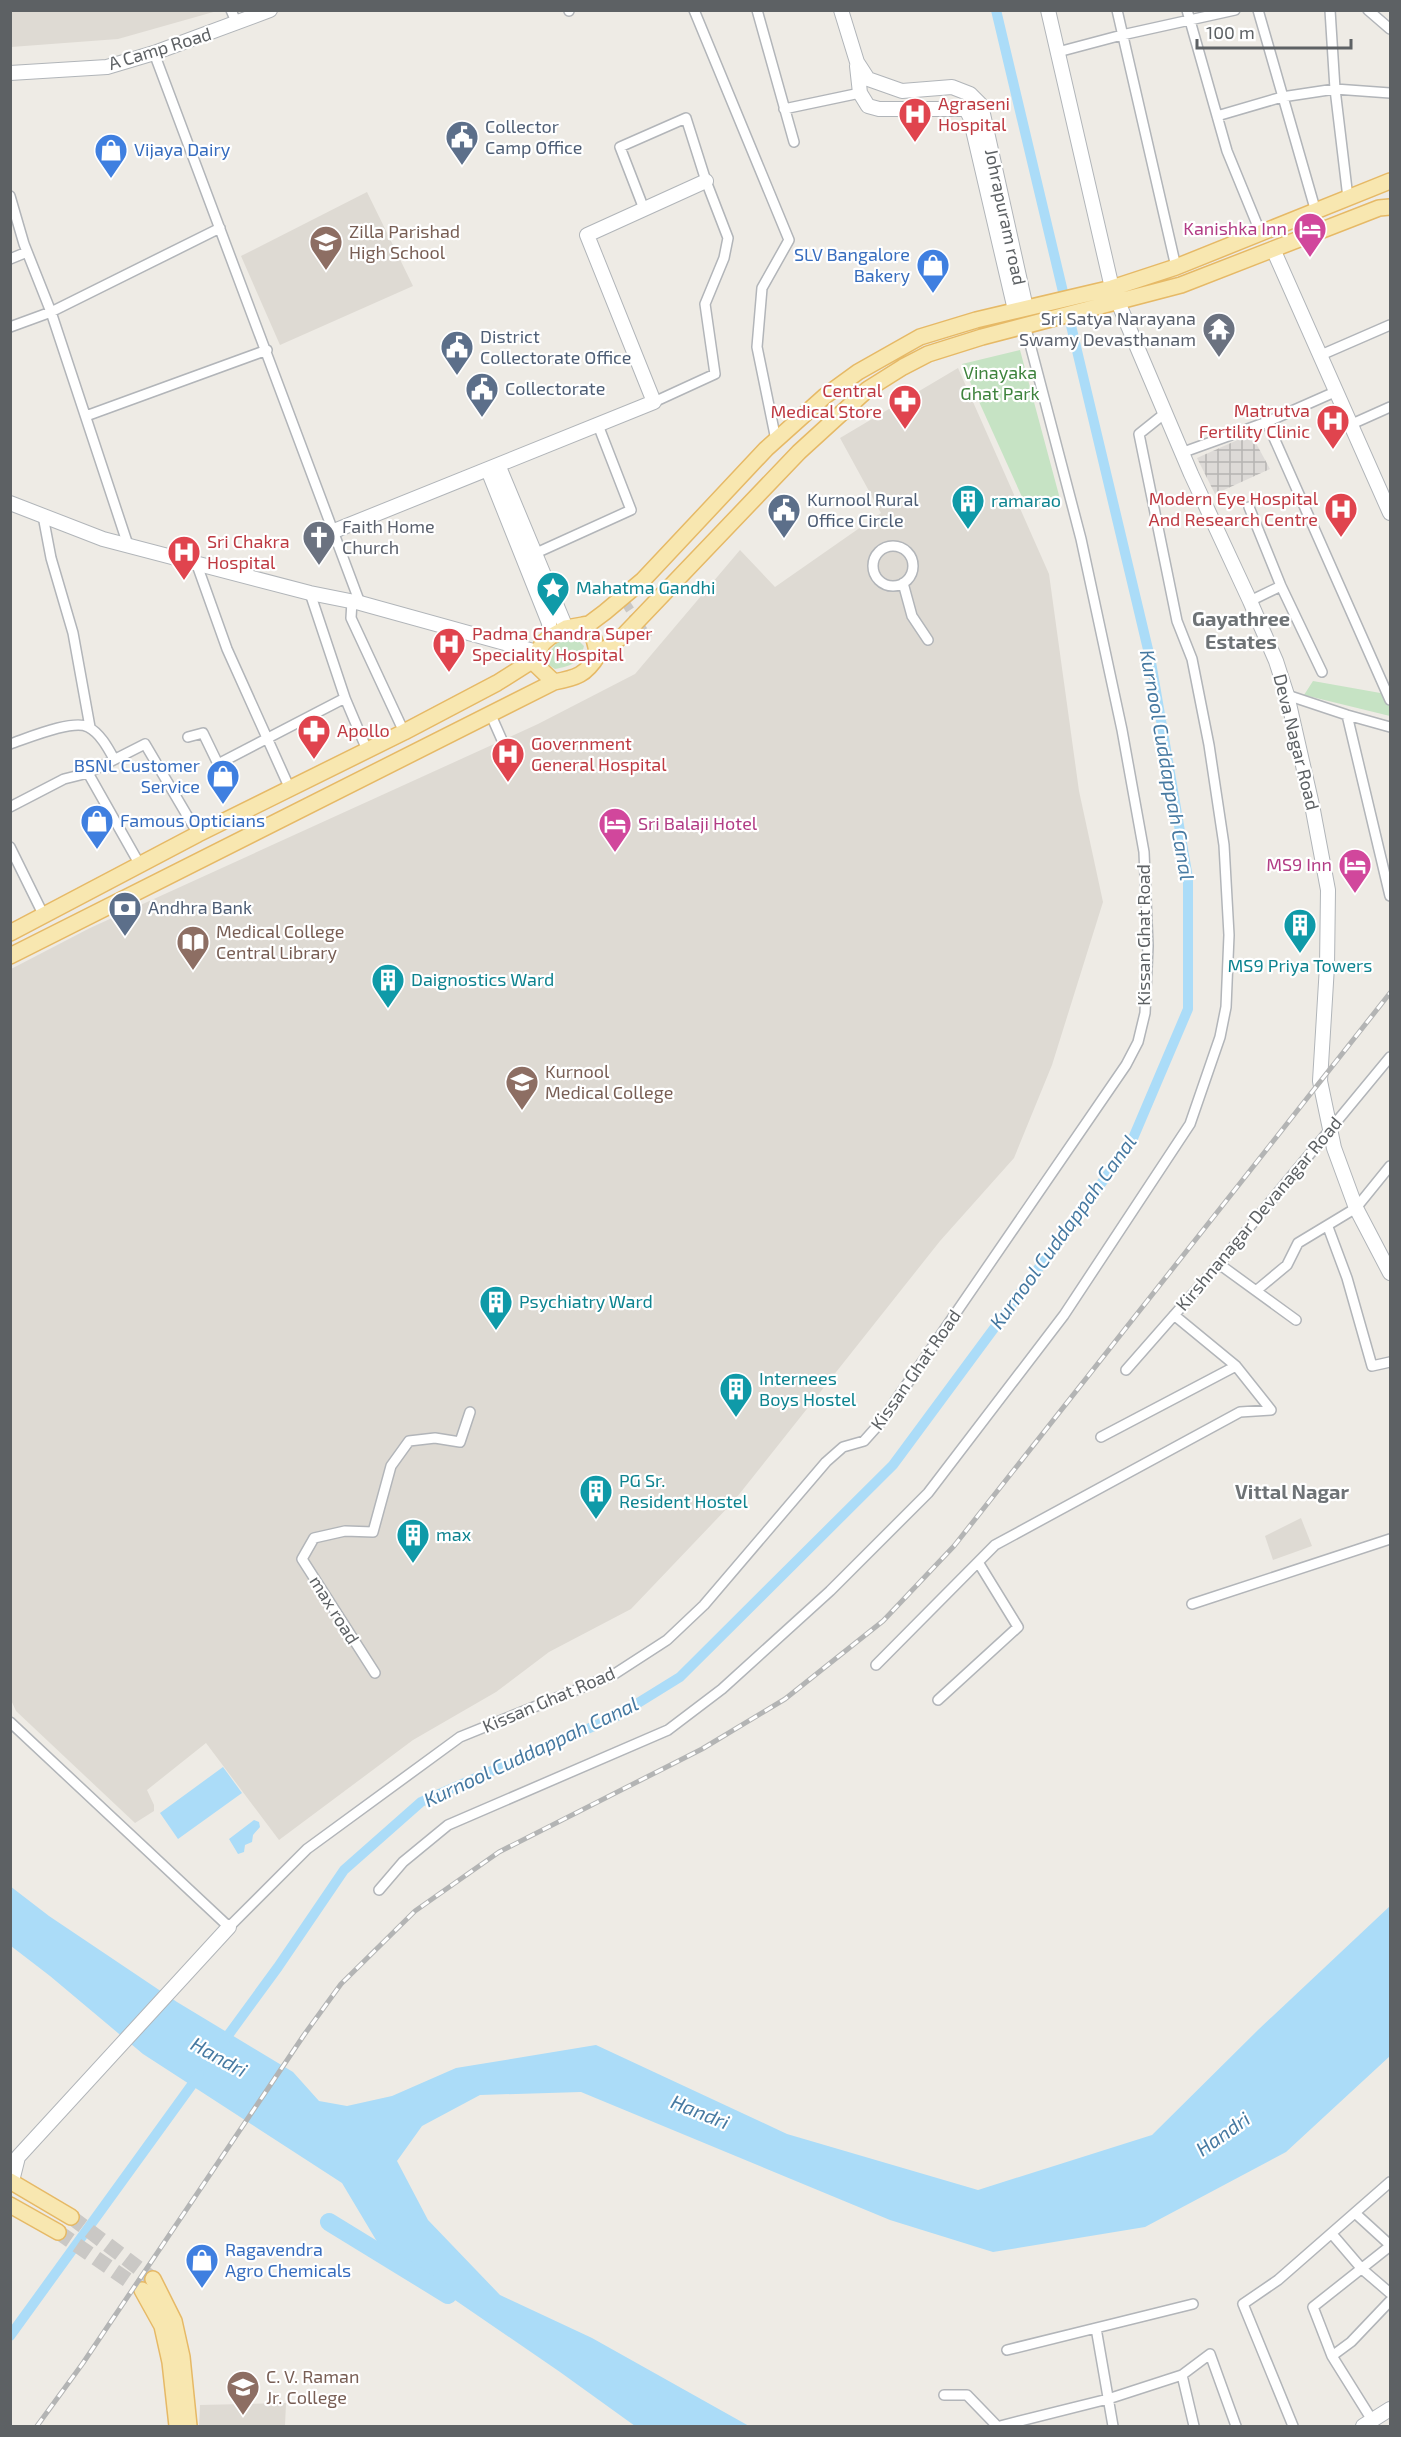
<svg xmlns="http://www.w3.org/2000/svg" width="1401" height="2437" font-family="'Exo 2',sans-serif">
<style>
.industrial{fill:url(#industrial-grid)}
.education{fill:#dedad3}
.green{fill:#c6e3c4}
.water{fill:#abdcf8}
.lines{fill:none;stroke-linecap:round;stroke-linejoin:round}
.canal{stroke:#abdcf8;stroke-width:10}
.river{stroke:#abdcf8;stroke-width:18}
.street-tunnel{stroke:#cac8c5;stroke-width:9;stroke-dasharray:9 4.5;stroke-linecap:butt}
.primary-tunnel{stroke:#cac8c5;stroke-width:15;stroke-dasharray:15 8;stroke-linecap:butt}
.street-casing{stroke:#b2b5b9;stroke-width:12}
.secondary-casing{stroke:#b1b5b9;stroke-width:16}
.primary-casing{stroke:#e6b966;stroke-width:18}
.street{stroke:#fff;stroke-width:9}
.secondary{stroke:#fff;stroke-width:14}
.primary{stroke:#f8e7b0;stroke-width:15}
.rail-casing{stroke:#b3b4b4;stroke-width:5}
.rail{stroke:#fff;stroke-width:3;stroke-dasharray:9;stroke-linecap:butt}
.labels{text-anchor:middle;stroke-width:4.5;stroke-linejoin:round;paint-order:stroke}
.street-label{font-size:18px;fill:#5d6164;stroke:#fff}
.health-label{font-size:18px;fill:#be3a42;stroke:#fff;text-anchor:start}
.service-label{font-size:18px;fill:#4e5e75;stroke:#fff;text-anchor:start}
.shop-label{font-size:18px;fill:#366cbe;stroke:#fff;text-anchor:start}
.hotel-label{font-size:18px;fill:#b23c85;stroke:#fff;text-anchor:end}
.education-label{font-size:18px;fill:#785e54;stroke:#fff;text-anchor:start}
.worship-label{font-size:18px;fill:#5b616d;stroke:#fff;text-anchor:end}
.park-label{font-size:18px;fill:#3e833d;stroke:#fff}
.culture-label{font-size:18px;fill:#0d838f;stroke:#fff;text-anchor:start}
.neighbourhood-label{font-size:20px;font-weight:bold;fill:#6e7376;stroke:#fff}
.water-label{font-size:20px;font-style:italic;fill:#4679a1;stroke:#fff}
</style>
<defs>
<pattern id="industrial-grid" width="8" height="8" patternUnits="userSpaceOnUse" patternTransform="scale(1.5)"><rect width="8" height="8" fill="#dddad7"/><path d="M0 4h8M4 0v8" fill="none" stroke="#b6b4b2"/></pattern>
</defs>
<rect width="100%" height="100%" fill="#eeebe5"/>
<!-- industrial -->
<path class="industrial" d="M1251 434 1270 469 1215 494 1197 458Z"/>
<!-- education -->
<path class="education" d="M11 10H217V11L118 39 11 47Z
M367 192 413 286 280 345 241 256Z
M958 368 1049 574 1079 791 1103 902 1052 1065 1014 1158 940 1241 733 1502 631 1609 549 1652 496 1692 413 1740 279 1840 206 1743 147 1790 154 1805V1811L135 1823 16 1711 11 1700V969L90 928 538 724 635 674 740 550 775 587 881 513 840 438Z
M1301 1518 1312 1546 1273 1560 1265 1536Z
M286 2403 285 2426H199L200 2405Z"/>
<!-- green -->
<path class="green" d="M1020 350 1060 499 1027 508 962 364Z
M575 637 584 646C580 663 571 666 555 669L549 665 546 658 557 642Z
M1313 681 1386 694 1390 704V716L1304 695Z"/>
<!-- water -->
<path class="water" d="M223 1767 242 1793 178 1839 160 1813Z
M254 1820 259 1822 260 1827 253 1835 252 1842 245 1845 244 1852 238 1854 229 1839Z
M10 1886 49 1916 177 2002 293 2072 319 2101 347 2106 392 2096 456 2068 596 2045 787 2134 978 2190 1152 2135 1259 2029 1390 1906V2056L1286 2152 1145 2227 993 2252 890 2220 581 2092 480 2095 422 2126 397 2161 428 2220 500 2295 592 2338 749 2426H635L560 2372 382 2250 342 2183 143 2054 50 1976 11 1946Z"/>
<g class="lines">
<!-- canal -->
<path class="canal" d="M221 2045 278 1967 344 1870 421 1802 617 1716 680 1677 893 1465 1131 1143 1188 1009V878L1151 662 996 10
M10 2336 199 2075"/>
<!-- river -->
<path class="river" d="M329 2222 448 2295"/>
<!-- street-tunnel -->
<path class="street-tunnel" d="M618 591 648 638"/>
<!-- primary-tunnel -->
<path class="primary-tunnel" d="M71 2217 153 2279
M58 2232 142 2290"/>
<defs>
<path id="street" d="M231 10 237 24
M569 10V11
M694 10 789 240 762 288 757 347 776 440
M757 10 794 142
M1117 10 1176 267
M1187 10 1227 151 1261 234
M1258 10 1316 212
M1330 10 1335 89 1348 198
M1368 10 1390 29
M1058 52 1122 35 1235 10
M154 53 360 603
M784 109 860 93
M1217 116 1282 97 1335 89 1390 93
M10 196 24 244 51 312 128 545
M644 209 620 147 686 118 706 181 728 238 724 258 705 304 715 374 654 402
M10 259 27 252
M10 327 51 312 220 228
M1321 355 1390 325
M86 416 267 350
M1267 422 1390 700
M1352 424 1390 407
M1181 453 1267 422 1337 391
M1249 507 1281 586 1322 672
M43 516 51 558 73 633 90 727
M873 566a20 20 0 1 1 40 0a20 20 0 1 1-40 0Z
M534 554 631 510 598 425
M197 565 227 649 290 789
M903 583 912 616 928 640
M352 601 351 618 404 732
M1250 601 1281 586
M1287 695 1347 715 1390 727
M345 698 367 750
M490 713 513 765
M1347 715 1390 896
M188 737 203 733 218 764 345 698 310 593
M10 744C28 738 73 719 88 727 100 733 108 748 114 759
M88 773 145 744 198 834
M10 807 64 779 88 773 140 865
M10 847 44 916
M1328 1227 1347 1278 1372 1366 1390 1362
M1219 1264 1296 1320
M1257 1290 1287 1265 1298 1243 1356 1208 1390 1166
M1126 1370 1219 1264 1390 1057
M1101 1437 1236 1366 1174 1315
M1192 1604 1390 1539
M876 1665 995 1545 1240 1412 1271 1410 1236 1366
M375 1673 302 1559 314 1538 345 1531 373 1532 391 1466 409 1441 435 1438 460 1442 470 1412
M938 1700 1018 1627 978 1562
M10 1722 229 1927 307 1849 460 1737 613 1675 667 1640 704 1605 826 1462 843 1447 864 1441 881 1422 1126 1065 1138 1042 1145 1013 1148 946 1144 852 1122 730 1081 539 1025 325
M379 1890 403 1862 448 1825 668 1730 722 1689 830 1591 928 1493 1064 1315 1190 1124 1220 1037 1226 1007 1229 935 1224 845 1209 745 1192 659 1177 621 1139 434 1164 414
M1355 2213 1390 2245
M1332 2234 1362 2269 1390 2293
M1096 2328 1193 2304
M1007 2350 1096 2328 1113 2426
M1332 2356 1313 2307 1390 2246
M1182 2375 1210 2354 1236 2426
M944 2395H967L997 2426
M1372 2420 1332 2356 1351 2342 1390 2301
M1000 2426 1108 2399 1182 2375 1194 2426
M1293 2426 1243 2304 1278 2280 1390 2182"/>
<path id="secondary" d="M841 10 857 62 868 79 902 91 952 87 970 94 981 105 1026 308
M1048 10 1112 288
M857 66 860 93 868 106 879 109H966L970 117 1015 310
M10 73 107 67 154 53 270 10
M1273 249 1390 513
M1118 302 1191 474 1250 601 1276 661 1287 695 1312 805 1328 890 1327 966 1320 1081 1334 1148 1356 1208 1390 1273
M499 467 566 628
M488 470 549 623 550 637
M10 503 103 539 310 593 360 603 537 652
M334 531 654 402 587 235 706 181
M12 2181 18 2157 229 1927
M1363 2426 1390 2409"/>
<path id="primary" d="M583 625 589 624 605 612 643 580 766 449 825 396 858 372 920 337 976 320 1112 288 1176 267 1390 181
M598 655 625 634 799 452 868 389 903 367 928 354 982 337 1181 285 1379 208 1390 207
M10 933 198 834 404 732 497 683 532 661 543 643 550 637 566 628 583 625 594 639 598 655C586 675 576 678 554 682L532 661
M10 956 554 682
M10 2181 71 2217
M10 2205 58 2232
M153 2279 174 2321 182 2357 189 2426
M142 2290 162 2326 170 2362 177 2426"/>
</defs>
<!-- street casing -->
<use href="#street" class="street-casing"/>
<!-- secondary casing -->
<use href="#secondary" class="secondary-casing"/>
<!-- primary casing -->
<use href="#primary" class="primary-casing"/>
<!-- street -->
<use href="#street" class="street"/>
<!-- secondary -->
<use href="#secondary" class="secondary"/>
<!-- primary -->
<use href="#primary" class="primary"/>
<defs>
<path id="rail" d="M37 2426 83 2363 304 2035 341 1984 415 1911 499 1852 702 1749 785 1699 883 1621 954 1546 1390 993"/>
</defs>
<!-- rail casing -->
<use href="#rail" class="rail-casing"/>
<!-- rail -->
<use href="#rail" class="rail"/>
</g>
<!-- icons -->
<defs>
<symbol id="hospital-pin" viewBox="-11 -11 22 30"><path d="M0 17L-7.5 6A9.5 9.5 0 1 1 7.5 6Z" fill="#e0444e" stroke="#fff"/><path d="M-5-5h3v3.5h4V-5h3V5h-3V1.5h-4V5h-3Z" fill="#fff"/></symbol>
<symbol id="civic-pin" viewBox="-11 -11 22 30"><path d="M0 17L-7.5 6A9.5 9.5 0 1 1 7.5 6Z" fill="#5c6f8a" stroke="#fff"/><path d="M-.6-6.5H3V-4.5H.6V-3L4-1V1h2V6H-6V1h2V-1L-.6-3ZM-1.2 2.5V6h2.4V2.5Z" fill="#fff"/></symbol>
<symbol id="shop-pin" viewBox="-11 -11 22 30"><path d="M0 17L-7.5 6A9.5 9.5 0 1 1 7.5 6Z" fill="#3f7fe0" stroke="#fff"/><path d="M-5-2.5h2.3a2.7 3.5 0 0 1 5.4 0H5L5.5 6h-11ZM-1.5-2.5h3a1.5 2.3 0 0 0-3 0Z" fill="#fff"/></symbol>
<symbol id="hotel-pin" viewBox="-11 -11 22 30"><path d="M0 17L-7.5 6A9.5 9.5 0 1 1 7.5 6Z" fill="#d1479c" stroke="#fff"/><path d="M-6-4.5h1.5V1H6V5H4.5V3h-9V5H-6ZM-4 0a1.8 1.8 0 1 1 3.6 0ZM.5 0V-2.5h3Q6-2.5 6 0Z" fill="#fff"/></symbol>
<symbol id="school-pin" viewBox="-11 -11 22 30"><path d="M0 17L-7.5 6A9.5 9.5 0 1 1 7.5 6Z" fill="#8d6e63" stroke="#fff"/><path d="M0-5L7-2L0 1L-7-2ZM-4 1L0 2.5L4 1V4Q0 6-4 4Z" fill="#fff"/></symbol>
<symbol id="temple-pin" viewBox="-11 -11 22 30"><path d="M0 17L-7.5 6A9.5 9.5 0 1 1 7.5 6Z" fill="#6b7280" stroke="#fff"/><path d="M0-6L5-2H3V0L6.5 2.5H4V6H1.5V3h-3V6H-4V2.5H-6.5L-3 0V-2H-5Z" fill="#fff"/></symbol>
<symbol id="pharmacy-pin" viewBox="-11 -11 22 30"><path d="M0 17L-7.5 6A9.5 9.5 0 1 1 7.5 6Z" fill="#e0444e" stroke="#fff"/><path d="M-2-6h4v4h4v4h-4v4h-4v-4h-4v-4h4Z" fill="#fff"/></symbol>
<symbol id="building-pin" viewBox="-11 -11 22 30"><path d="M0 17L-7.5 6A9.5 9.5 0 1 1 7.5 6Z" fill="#0f9aa8" stroke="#fff"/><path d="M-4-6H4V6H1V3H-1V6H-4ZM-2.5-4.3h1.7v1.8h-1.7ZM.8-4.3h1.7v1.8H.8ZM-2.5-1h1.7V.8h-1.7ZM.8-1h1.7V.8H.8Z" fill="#fff"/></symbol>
<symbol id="church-pin" viewBox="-11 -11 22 30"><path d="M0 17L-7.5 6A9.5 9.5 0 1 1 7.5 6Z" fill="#6b7280" stroke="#fff"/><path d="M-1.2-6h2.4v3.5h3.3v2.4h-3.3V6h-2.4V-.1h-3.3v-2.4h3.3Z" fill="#fff"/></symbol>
<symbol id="sight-pin" viewBox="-11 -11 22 30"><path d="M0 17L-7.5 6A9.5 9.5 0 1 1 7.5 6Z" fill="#0f9aa8" stroke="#fff"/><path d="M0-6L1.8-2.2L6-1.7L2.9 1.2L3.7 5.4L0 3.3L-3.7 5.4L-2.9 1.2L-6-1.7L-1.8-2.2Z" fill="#fff"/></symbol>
<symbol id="bank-pin" viewBox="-11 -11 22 30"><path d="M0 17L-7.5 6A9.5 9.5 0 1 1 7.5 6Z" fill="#5c6f8a" stroke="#fff"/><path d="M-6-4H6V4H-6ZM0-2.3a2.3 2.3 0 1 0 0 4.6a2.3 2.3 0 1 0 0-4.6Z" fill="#fff"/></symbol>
<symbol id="library-pin" viewBox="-11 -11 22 30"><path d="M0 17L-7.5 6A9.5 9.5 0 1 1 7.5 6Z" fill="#8d6e63" stroke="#fff"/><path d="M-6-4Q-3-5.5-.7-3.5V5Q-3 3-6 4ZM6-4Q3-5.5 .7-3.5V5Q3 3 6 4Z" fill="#fff"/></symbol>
<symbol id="university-pin" viewBox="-11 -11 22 30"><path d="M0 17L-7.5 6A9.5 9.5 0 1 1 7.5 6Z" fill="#8d6e63" stroke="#fff"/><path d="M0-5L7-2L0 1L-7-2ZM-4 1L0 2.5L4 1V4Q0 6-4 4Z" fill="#fff"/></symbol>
</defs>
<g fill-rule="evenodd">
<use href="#hospital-pin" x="896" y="95" width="38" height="52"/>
<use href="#civic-pin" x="443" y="118" width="38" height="52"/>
<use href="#shop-pin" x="92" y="131" width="38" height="52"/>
<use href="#hotel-pin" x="1291" y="210" width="38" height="52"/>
<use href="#school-pin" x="307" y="223" width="38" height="52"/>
<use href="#shop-pin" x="914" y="246" width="38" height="52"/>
<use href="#temple-pin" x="1200" y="310" width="38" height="52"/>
<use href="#civic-pin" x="438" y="328" width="38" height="52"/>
<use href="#civic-pin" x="463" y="370" width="38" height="52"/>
<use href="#pharmacy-pin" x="886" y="382" width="38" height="52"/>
<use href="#hospital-pin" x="1314" y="402" width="38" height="52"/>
<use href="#building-pin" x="949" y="482" width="38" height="52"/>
<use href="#hospital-pin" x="1322" y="490" width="38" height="52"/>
<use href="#civic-pin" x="765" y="491" width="38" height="52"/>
<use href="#church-pin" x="300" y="518" width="38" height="52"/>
<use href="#hospital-pin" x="165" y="533" width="38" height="52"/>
<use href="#sight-pin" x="534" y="569" width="38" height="52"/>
<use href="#hospital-pin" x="430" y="625" width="38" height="52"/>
<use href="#pharmacy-pin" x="295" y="712" width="38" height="52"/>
<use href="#hospital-pin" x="489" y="735" width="38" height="52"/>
<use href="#shop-pin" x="204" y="757" width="38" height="52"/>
<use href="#shop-pin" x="78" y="802" width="38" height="52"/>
<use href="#hotel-pin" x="596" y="805" width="38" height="52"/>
<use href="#hotel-pin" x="1336" y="846" width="38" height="52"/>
<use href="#bank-pin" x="106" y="889" width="38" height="52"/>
<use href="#building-pin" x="1281" y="906" width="38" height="52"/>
<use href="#library-pin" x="174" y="923" width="38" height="52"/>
<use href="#building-pin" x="369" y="961" width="38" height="52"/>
<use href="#university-pin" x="503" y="1063" width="38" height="52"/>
<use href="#building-pin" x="477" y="1283" width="38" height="52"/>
<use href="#building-pin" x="717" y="1370" width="38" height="52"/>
<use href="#building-pin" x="577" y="1472" width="38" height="52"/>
<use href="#building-pin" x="394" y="1516" width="38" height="52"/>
<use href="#shop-pin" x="183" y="2241" width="38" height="52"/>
<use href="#school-pin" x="224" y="2368" width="38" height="52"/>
</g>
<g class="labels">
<!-- street labels -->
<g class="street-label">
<text transform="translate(160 49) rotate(-17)" y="6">A Camp Road</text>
<text transform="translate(1005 217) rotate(78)" y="6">Johrapuram road</text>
<text transform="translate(1296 742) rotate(76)" y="6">Deva Nagar Road</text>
<text transform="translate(1144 935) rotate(-90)" y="6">Kissan Ghat Road</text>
<text transform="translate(1259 1214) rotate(-50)" y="6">Kirshnanagar Devanagar Road</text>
<text transform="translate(916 1370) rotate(-55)" y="6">Kissan Ghat Road</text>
<text transform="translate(334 1610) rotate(58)" y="6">max road</text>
<text transform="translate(549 1700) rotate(-23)" y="6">Kissan Ghat Road</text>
</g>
<!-- health labels -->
<g class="health-label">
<text x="938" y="110">Agraseni<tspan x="938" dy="21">Hospital</tspan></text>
<text x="882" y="397" text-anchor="end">Central<tspan x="882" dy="21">Medical Store</tspan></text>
<text x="1310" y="417" text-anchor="end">Matrutva<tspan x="1310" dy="21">Fertility Clinic</tspan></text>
<text x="1318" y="505" text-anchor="end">Modern Eye Hospital<tspan x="1318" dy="21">And Research Centre</tspan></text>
<text x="207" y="548">Sri Chakra<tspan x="207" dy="21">Hospital</tspan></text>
<text x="472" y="640">Padma Chandra Super<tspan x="472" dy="21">Speciality Hospital</tspan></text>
<text x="337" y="737">Apollo</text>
<text x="531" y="750">Government<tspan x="531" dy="21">General Hospital</tspan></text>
</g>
<!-- service labels -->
<g class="service-label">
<text x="485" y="133">Collector<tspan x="485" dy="21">Camp Office</tspan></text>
<text x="480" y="343">District<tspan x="480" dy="21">Collectorate Office</tspan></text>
<text x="505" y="395">Collectorate</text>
<text x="807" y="506">Kurnool Rural<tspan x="807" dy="21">Office Circle</tspan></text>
<text x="148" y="914">Andhra Bank</text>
</g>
<!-- shop labels -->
<g class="shop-label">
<text x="134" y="156">Vijaya Dairy</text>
<text x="910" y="261" text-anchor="end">SLV Bangalore<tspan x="910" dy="21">Bakery</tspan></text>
<text x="200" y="772" text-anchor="end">BSNL Customer<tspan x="200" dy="21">Service</tspan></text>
<text x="120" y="827">Famous Opticians</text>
<text x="225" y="2256">Ragavendra<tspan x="225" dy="21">Agro Chemicals</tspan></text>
</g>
<!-- hotel labels -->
<g class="hotel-label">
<text x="1287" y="235">Kanishka Inn</text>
<text x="638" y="830" text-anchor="start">Sri Balaji Hotel</text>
<text x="1332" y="871">MS9 Inn</text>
</g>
<!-- education labels -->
<g class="education-label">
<text x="349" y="238">Zilla Parishad<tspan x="349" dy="21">High School</tspan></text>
<text x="216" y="938">Medical College<tspan x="216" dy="21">Central Library</tspan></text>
<text x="545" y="1078">Kurnool<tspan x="545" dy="21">Medical College</tspan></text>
<text x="266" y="2383">C. V. Raman<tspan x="266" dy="21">Jr. College</tspan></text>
</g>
<!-- worship labels -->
<g class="worship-label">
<text x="1196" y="325">Sri Satya Narayana<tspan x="1196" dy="21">Swamy Devasthanam</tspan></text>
<text x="342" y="533" text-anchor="start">Faith Home<tspan x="342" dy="21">Church</tspan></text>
</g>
<!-- park labels -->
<g class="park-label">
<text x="1000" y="379">Vinayaka<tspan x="1000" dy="21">Ghat Park</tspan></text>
</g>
<!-- culture labels -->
<g class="culture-label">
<text x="991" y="507">ramarao</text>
<text x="576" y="594">Mahatma Gandhi</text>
<text x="1300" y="972" text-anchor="middle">MS9 Priya Towers</text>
<text x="411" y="986">Daignostics Ward</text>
<text x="519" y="1308">Psychiatry Ward</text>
<text x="759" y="1385">Internees<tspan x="759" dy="21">Boys Hostel</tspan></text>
<text x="619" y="1487">PG Sr.<tspan x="619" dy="21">Resident Hostel</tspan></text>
<text x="436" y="1541">max</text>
</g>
<!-- neighbourhood labels -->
<g class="neighbourhood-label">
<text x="1241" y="626">Gayathree<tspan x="1241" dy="23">Estates</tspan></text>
<text x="1292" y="1499">Vittal Nagar</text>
</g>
<!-- water labels -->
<g class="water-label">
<text transform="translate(1167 765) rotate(80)" y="7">Kurnool Cuddappah Canal</text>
<text transform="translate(1063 1232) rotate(-54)" y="7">Kurnool Cuddappah Canal</text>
<text transform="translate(531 1752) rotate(-25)" y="7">Kurnool Cuddappah Canal</text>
<text transform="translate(219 2057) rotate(29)" y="7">Handri</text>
<text transform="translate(700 2112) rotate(22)" y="7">Handri</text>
<text transform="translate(1223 2134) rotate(-35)" y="7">Handri</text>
</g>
</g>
<!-- border -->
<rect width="1401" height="2437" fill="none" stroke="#5d6164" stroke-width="24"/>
<!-- scale -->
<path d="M1197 39v9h154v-9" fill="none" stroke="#5d6164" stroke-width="3"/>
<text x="1206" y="39" font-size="18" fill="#5d6164" stroke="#ffffff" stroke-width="4.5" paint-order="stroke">100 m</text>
</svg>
